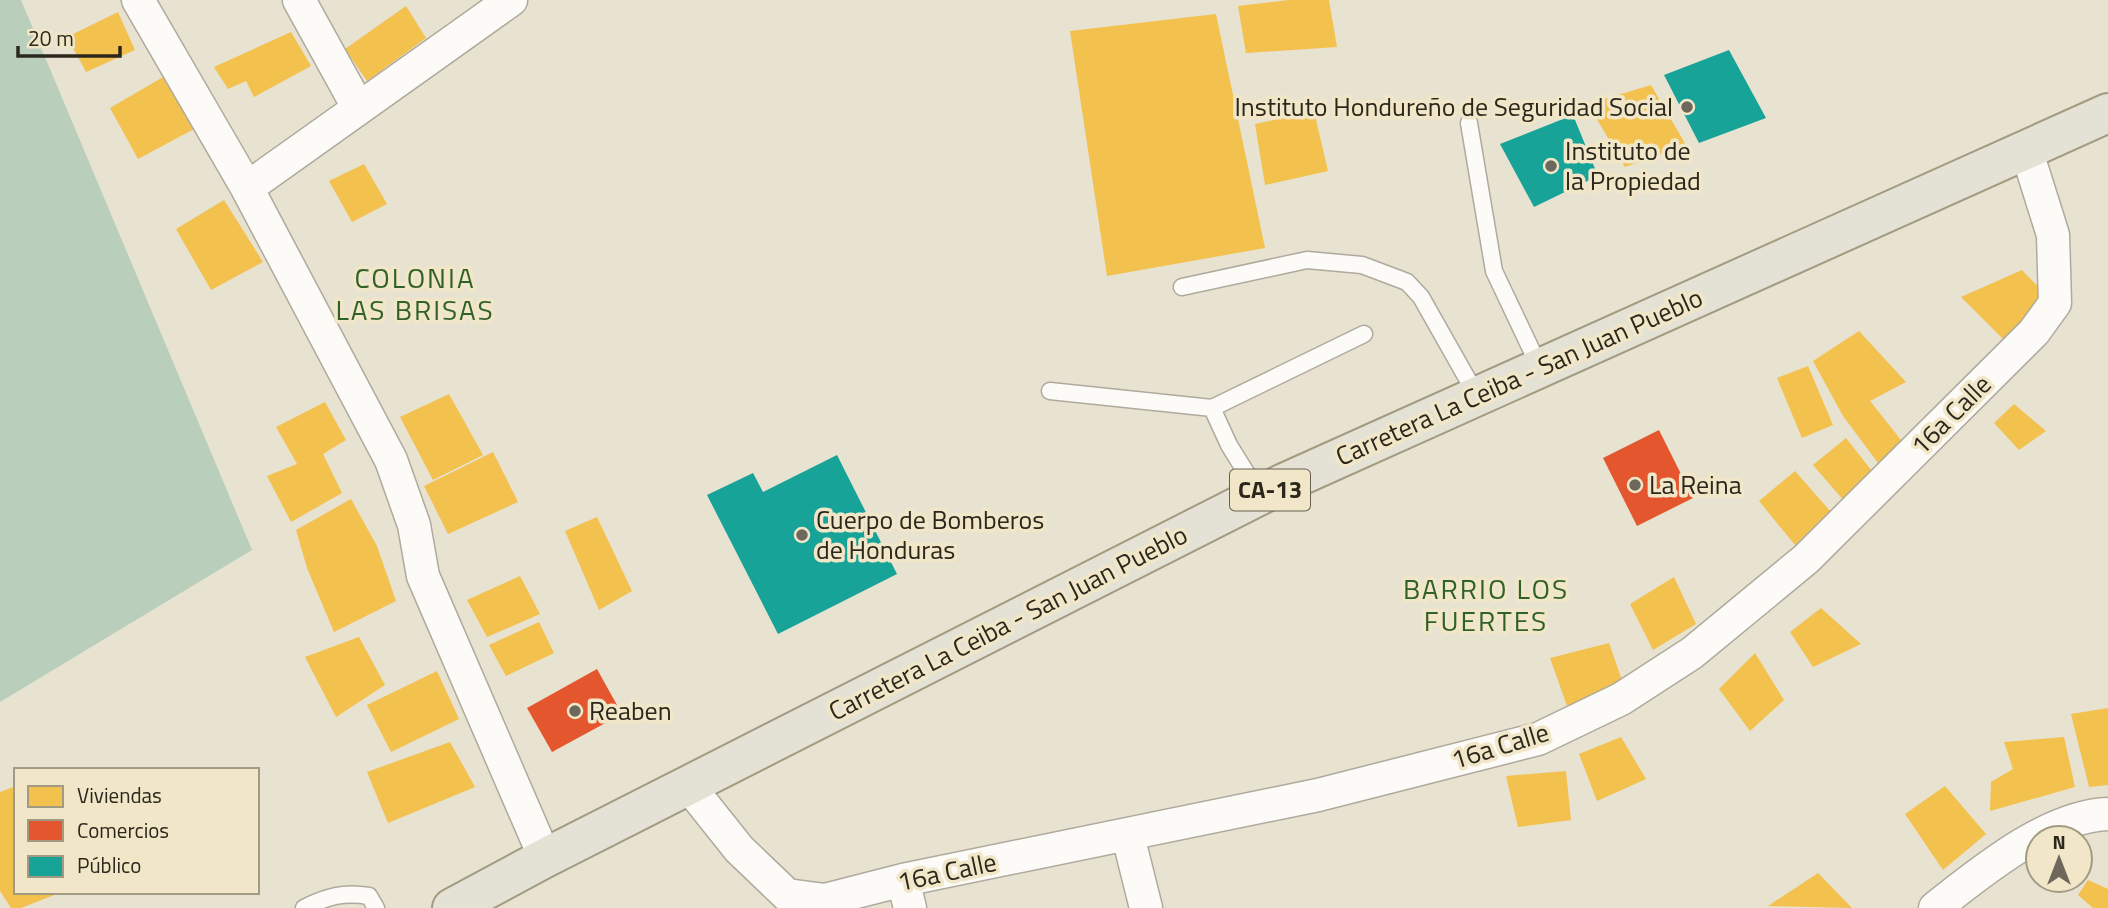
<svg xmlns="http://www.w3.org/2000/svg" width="2108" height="908" font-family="'Titillium Web',sans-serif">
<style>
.green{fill:#b9cfbc}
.homes{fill:#f2c14e}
.shops{fill:#e4572e}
.public{fill:#17a398}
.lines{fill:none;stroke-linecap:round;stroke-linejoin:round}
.service-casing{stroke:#afaa9d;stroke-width:19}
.minor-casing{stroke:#afaa9d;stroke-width:35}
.primary-casing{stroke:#a29a81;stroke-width:42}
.service{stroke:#fcfbf8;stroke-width:16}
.minor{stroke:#fcfbf8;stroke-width:32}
.primary{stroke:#e4e1d5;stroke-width:38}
.poi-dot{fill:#6d685b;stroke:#f1e7c8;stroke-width:2.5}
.labels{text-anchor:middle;stroke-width:7;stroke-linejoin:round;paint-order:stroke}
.shield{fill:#f1e7c8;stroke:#666150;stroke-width:2}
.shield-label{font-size:24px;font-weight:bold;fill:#2b271c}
.poi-label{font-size:26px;fill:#2b271c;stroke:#f1e7c8;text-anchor:start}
.street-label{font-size:26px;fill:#2b271c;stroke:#f1e7c8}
.neighbourhood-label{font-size:28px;letter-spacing:2px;fill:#31612a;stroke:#f1e7c8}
</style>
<rect width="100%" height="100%" fill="#e8e2d1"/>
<!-- green -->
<path class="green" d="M0 0H21L252 550 0 702Z"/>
<!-- homes -->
<path class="homes" d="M1289 0H1329L1337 47 1246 53 1238 6Z
M406 6 426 38 367 81 345 49Z
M118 12 135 50 86 72 67 37Z
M1216 14 1265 248 1107 276 1070 31Z
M291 32 311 66 254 97 246 81 228 89 214 67Z
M163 77 194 129 138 159 110 108Z
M1651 85 1686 145 1625 167 1588 104Z
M1314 111 1328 171 1265 185 1255 124Z
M364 164 387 204 352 222 329 181Z
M224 200 263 262 211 290 176 229Z
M2022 270 2053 302 2009 345 1961 297Z
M1859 331 1906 382 1870 401 1909 450 1884 471 1843 416 1813 361Z
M1808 366 1833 425 1802 438 1777 378Z
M449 394 483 455 433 480 400 417Z
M325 402 346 440 323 454 342 493 291 522 267 476 297 464 276 427Z
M2014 404 2046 431 2019 450 1994 423Z
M1846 438 1872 471 1845 502 1813 465Z
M493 452 518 502 448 534 424 486Z
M1795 471 1831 512 1795 545 1759 501Z
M351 499 377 546 396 601 334 632 307 568 296 530Z
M597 517 632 591 599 610 565 531Z
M520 576 540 614 487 637 467 600Z
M1674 577 1696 624 1653 650 1630 604Z
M1821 608 1861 644 1813 667 1790 632Z
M539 622 554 653 506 676 489 645Z
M359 637 385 685 336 717 305 657Z
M1609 643 1623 683 1567 706 1550 658Z
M1755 653 1784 700 1750 731 1719 689Z
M437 671 459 719 391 752 367 705Z
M2108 708V785L2089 787 2071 714Z
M1621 737 1646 779 1597 801 1579 754Z
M2064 737 2075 787 1990 811 1991 782 2013 769 2004 742Z
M450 742 475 787 388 823 367 772Z
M1566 771 1571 820 1518 827 1506 776Z
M16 786V892H62L21 908H11L0 891V792Z
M1945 786 1986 834 1943 870 1905 814Z
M1818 873 1852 908 1768 906Z
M2088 880 2108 889V908H2093L2078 895Z"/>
<!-- shops -->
<path class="shops" d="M1659 430 1693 498 1637 526 1603 458Z
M597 669 622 714 552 752 527 708Z"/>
<!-- public -->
<path class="public" d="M1729 50 1766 118 1699 143 1664 75Z
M1573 115 1598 176 1534 207 1500 144Z
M837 455 897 574 778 634 707 495 753 473 763 492Z"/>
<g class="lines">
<defs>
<path id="service" d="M1469 123 1494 271 1540 368
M1182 287 1307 260 1362 265 1407 282 1421 297 1477 396
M1050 391 1212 408 1364 334
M1212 408 1229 445 1260 495
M304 908C327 896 344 892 369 896L376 908"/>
<path id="minor" d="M138 0 247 188 391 460 414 525 423 576 545 858
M299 0 358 107
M247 188 511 0
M688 785 739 849 787 895 825 900 903 880 1318 795 1538 739 1621 699 1692 653 1806 559 2034 332 2055 303 2053 235 2026 149
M1128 836 1146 908
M903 880 910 908
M1935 908C1981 872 2048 816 2108 814"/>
<path id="primary" d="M452 908 545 858 1284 483 2108 113"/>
</defs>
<!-- service casing -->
<use href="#service" class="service-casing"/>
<!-- minor casing -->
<use href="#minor" class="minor-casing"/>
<!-- primary casing -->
<use href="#primary" class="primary-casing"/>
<!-- service -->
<use href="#service" class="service"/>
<!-- minor -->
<use href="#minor" class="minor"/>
<!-- primary -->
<use href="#primary" class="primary"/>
</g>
<!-- markers -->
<g class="poi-dot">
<circle cx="1687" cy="107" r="7"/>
<circle cx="1551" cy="166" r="7"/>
<circle cx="1635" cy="485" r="7"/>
<circle cx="802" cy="535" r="7"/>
<circle cx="575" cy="711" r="7"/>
</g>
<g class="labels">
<!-- shield labels -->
<rect class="shield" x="1230" y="469.5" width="80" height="41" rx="5"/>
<g class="shield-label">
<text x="1270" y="498">CA-13</text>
</g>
<!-- poi labels -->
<g class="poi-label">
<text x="1673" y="116" text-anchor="end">Instituto Hondureño de Seguridad Social</text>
<text x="1565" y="160">Instituto de<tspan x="1565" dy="30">la Propiedad</tspan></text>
<text x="1649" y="494">La Reina</text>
<text x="816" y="529">Cuerpo de Bomberos<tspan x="816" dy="30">de Honduras</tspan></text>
<text x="589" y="720">Reaben</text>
</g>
<!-- street labels -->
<g class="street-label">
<text transform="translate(1519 377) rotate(-24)" y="9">Carretera La Ceiba - San Juan Pueblo</text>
<text transform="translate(1951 415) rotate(-45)" y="9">16a Calle</text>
<text transform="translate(1008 623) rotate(-27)" y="9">Carretera La Ceiba - San Juan Pueblo</text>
<text transform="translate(1500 746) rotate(-17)" y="9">16a Calle</text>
<text transform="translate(947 872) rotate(-12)" y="9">16a Calle</text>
</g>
<!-- neighbourhood labels -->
<g class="neighbourhood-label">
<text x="415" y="288">COLONIA<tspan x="415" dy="32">LAS BRISAS</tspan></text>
<text x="1486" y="599">BARRIO LOS<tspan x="1486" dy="32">FUERTES</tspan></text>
</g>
</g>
<!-- legend -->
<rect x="14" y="768" width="245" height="126" fill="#f1e7c8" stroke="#a29a83" stroke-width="2"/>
<rect x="28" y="786" width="35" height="21" fill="#f2c14e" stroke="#a29a83" stroke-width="2"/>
<text x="77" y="803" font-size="21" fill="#2b271c">Viviendas</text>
<rect x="28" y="820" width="35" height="21" fill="#e4572e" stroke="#a29a83" stroke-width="2"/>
<text x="77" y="838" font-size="21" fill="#2b271c">Comercios</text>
<rect x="28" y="856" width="35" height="21" fill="#17a398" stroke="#a29a83" stroke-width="2"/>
<text x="77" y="873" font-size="21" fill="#2b271c">Público</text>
<!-- north arrow -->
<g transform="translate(2059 859)"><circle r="33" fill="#f1e7c8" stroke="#a29a83" stroke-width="2"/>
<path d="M0-5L12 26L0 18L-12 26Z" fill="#6d685b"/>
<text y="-10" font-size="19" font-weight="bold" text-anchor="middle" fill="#2b271c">N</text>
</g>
<!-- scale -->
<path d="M18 46v10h102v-10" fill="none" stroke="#2b271c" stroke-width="3.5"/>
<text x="28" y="46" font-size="21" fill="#2b271c" stroke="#f1e7c8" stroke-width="5" paint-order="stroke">20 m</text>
</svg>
